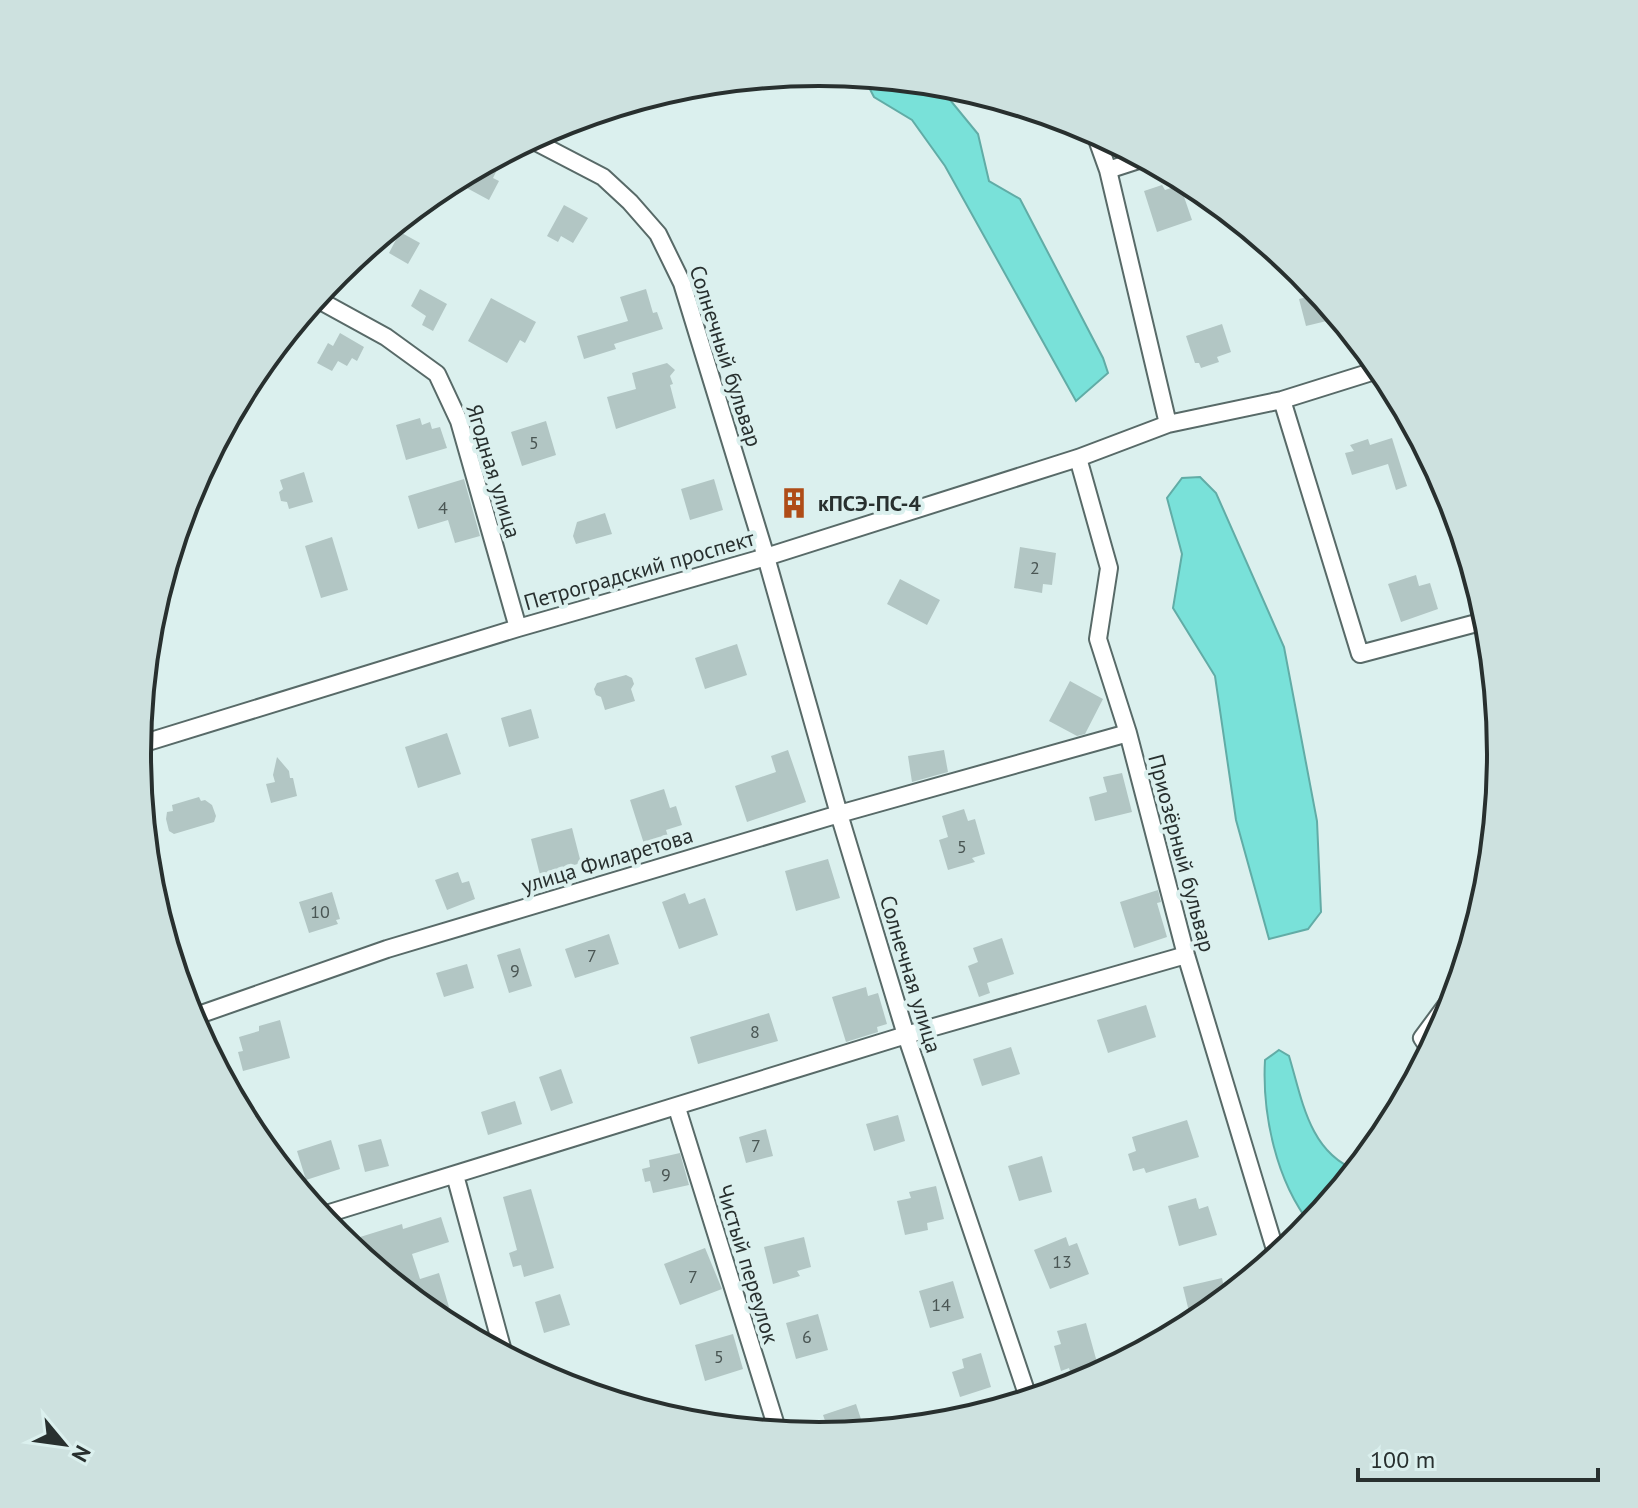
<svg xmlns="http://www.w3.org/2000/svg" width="1638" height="1508" font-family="'PT Sans',sans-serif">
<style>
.water{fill:#79e1d9;stroke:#61aca6;stroke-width:2}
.building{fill:#b2c6c4}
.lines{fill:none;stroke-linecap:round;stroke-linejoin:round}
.minor-casing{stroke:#586a68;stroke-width:20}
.minor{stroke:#fff;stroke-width:16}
.labels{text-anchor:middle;stroke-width:8;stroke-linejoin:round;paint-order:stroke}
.number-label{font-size:18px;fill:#4a5654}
.street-label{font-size:22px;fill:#28302f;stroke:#dbf0ee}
.poi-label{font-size:22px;font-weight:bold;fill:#28302f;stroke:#dbf0ee;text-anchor:start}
.rim{fill:none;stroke:#28302f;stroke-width:4}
</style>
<rect width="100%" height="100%" fill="#dbf0ee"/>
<!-- water -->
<path class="water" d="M863 76 937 84 978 134 989 181 1020 199 1103 358 1108 373 1076 401 945 166 912 120 874 97Z
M1200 477 1216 493 1284 647 1317 821 1321 912 1308 929 1269 939 1236 820 1215 676 1173 608 1182 554 1167 498 1182 478Z
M1279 1050 1289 1056C1302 1099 1309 1152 1356 1170L1311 1225C1276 1181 1262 1114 1265 1060Z"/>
<!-- building -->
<path class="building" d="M484 163 497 170 493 178 499 181 489 200 452 180Z
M1162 185 1165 190 1180 185 1192 220 1157 232 1144 191Z
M564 205 588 218 573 243 561 236 558 242 547 236Z
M400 232 420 243 408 264 389 253Z
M420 289 447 304 433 331 422 325 426 316 411 306Z
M646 289 653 313 657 312 663 329 614 344 616 349 584 359 577 336 628 321 620 297Z
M1319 294 1339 318 1306 326 1299 299Z
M491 298 536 322 525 343 520 340 507 363 468 341Z
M1222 324 1231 352 1217 357 1219 362 1201 368 1199 363H1195L1186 336Z
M340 333 364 347 357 361 352 358 347 366 338 361 332 371 317 363 328 343 333 346Z
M667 363 675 370 670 376 673 384 670 385 676 408 616 429 607 397 636 389 632 373Z
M420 418 422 425 430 422 432 429 440 427 447 448 406 460 396 425Z
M546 421 556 455 522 466 511 432Z
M1392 438 1407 486 1396 490 1388 464 1352 475 1345 453 1354 451 1350 445 1368 439 1370 445Z
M304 472 313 502 289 509 287 502 281 501 279 492 283 489 280 480Z
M464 479 480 536 455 543 448 520 418 529 408 496Z
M714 479 723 510 690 520 681 489Z
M605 513 612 534 576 544 573 536 577 522Z
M332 537 348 590 321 598 305 546Z
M1020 547 1056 553 1052 585 1043 584 1042 593 1014 588Z
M1416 575 1419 586 1430 583 1438 609 1401 622 1388 584Z
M900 579 940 600 927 625 887 604Z
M737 644 747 675 705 689 695 658Z
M626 675 632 678 634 684 631 689 635 701 605 710 601 697 596 695 594 689 597 683Z
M1070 681 1103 699 1085 734 1077 736 1049 721Z
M531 709 539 738 509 747 501 718Z
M447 733 461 774 418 788 405 747Z
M788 750 806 802 747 822 735 786 776 772 771 756Z
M944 750 948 772 912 782 908 756Z
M277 757 289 771 290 778H293L297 796 271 803 266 784 275 782 273 775Z
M1122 773 1132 812 1095 821 1089 797 1107 792 1103 777Z
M664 789 670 808 676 806 682 825 666 830 669 840 645 847 630 800Z
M199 797 201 801 205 800 212 805 216 816 214 822 174 834 169 831 166 819 167 812 173 811 172 805Z
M964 809 968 821 975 819 985 854 972 858 975 862 948 870 939 840 948 837 942 816Z
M572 828 581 863 540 875 531 839Z
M828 859 840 898 796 911 785 871Z
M458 872 462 883 469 881 475 899 447 910 435 880Z
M1158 890 1161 902 1157 903 1167 937 1134 948 1120 902Z
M332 892 340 919 336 920 338 924 309 933 299 902Z
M685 893 689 904 705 898 718 935 679 949 662 902Z
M609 934 619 964 575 978 565 949Z
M1002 938 1014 974 987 983 990 993 979 997 968 966 978 962 973 948Z
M520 948 532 986 509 993 497 955Z
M467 964 474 988 444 997 436 973Z
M866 987 868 996 878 993 887 1024 877 1027 878 1032 846 1042 832 997Z
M1146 1005 1156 1037 1108 1053 1097 1020Z
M769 1013 778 1041 698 1064 690 1037Z
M280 1020 290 1058 243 1071 238 1052 243 1051 239 1037 259 1031V1026Z
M1011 1047 1020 1074 982 1086 973 1059Z
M561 1069 573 1103 551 1111 539 1077Z
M515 1101 522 1124 488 1135 481 1112Z
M898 1115 905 1141 874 1151 866 1124Z
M1187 1120 1199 1157 1146 1173 1144 1168 1133 1171 1128 1154 1136 1151 1132 1137Z
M766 1129 773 1156 746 1163 739 1137Z
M381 1139 389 1166 365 1172 358 1145Z
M331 1140 340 1169 306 1180 297 1151Z
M680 1153 689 1185 653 1193 650 1181 645 1182 642 1169 650 1167 649 1160Z
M1042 1156 1052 1192 1019 1201 1008 1166Z
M936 1186 944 1219 927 1223 928 1230 905 1235 897 1201 911 1198 909 1192Z
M531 1189 554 1268 524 1277 521 1265 513 1267 509 1253 517 1250 503 1197Z
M1196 1198 1199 1209 1208 1206 1217 1235 1179 1246 1168 1206Z
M441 1217 449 1242 412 1254 420 1279 439 1273 449 1307 430 1313 344 1242 402 1224 403 1229Z
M804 1237 811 1267 797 1271 800 1276 773 1284 764 1247Z
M1066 1237 1069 1246 1077 1243 1089 1274 1050 1289 1034 1250Z
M705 1248 722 1289 680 1305 664 1264Z
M1222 1278 1226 1298 1192 1324 1183 1287Z
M953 1281 964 1318 930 1328 919 1291Z
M560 1294 570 1325 544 1333 535 1302Z
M818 1314 828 1350 796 1359 786 1323Z
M1086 1323 1100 1373 1073 1382 1069 1368 1061 1371 1054 1346 1061 1344 1057 1331Z
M733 1334 743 1369 705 1381 695 1345Z
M981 1353 991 1387 960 1397 952 1372 964 1368 962 1359Z
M856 1404 865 1431 830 1435 823 1415Z"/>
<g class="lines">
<defs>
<path id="minor" d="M1094 131 1108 170 1168 424
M530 139 603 177 630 202 658 234 682 283 766 557 839 814 906 1035 1029 1400
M1108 170 1145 158
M315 298 386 337 437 374 459 421 518 628
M1282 400 1360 654 1488 620
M1078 458 1109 568 1098 639 1128 733 1186 955 1277 1256
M138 745 518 628 766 557 1078 458 1168 424 1282 400 1381 369
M190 1018 387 949 839 814 1128 733
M1430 1050 1422 1038 1456 992
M677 1108 778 1432
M455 1175 504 1355
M320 1216 906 1035 1186 955"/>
</defs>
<!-- minor casing -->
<use href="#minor" class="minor-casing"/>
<!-- minor -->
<use href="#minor" class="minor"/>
</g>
<!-- icons -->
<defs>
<symbol id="building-bare" viewBox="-9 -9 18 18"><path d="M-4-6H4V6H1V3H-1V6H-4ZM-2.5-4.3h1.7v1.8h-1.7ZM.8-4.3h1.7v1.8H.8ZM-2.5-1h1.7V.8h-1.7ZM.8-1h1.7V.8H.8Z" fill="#af4c17" stroke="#dbf0ee" stroke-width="2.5" paint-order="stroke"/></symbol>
</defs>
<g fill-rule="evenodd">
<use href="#building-bare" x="772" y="481" width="44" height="44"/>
</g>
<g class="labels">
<!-- number labels -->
<g class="number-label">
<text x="534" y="449">5</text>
<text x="443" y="514">4</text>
<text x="1035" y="574">2</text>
<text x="962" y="853">5</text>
<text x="320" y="918">10</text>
<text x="592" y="962">7</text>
<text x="515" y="977">9</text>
<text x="755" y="1038">8</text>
<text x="756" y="1152">7</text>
<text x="666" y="1181">9</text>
<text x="1062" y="1268">13</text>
<text x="693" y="1283">7</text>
<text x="941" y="1311">14</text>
<text x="807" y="1343">6</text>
<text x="719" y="1363">5</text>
</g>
<!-- street labels -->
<g class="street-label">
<text transform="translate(726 356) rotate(72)" y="8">Солнечный бульвар</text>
<text transform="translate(494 471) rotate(73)" y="8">Ягодная улица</text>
<text transform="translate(639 570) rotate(-16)" y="8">Петроградский проспект</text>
<text transform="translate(1182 853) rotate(75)" y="8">Приозёрный бульвар</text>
<text transform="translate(607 860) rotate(-17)" y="8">улица Филаретова</text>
<text transform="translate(911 974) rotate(73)" y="8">Солнечная улица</text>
<text transform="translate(748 1264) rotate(73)" y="8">Чистый переулок</text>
</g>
<!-- poi labels -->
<g class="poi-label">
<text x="818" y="511">кПСЭ-ПС-4</text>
</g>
</g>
<!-- crop -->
<path d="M0 0H1638V1508H0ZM151 754a668 668 0 1 1 1336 0a668 668 0 1 1-1336 0Z" fill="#cde1df" fill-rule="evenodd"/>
<path class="rim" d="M151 754a668 668 0 1 1 1336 0a668 668 0 1 1-1336 0Z"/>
<!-- north arrow -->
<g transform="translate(64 1444) rotate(119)" stroke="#dbf0ee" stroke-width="6" paint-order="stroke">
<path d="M0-6L14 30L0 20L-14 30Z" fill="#28302f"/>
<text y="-12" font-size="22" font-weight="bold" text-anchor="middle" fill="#28302f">N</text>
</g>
<!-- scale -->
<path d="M1358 1468v12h240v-12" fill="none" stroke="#28302f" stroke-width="4"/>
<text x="1370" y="1468" font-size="24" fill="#28302f" stroke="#dbf0ee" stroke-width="6" paint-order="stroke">100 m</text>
</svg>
